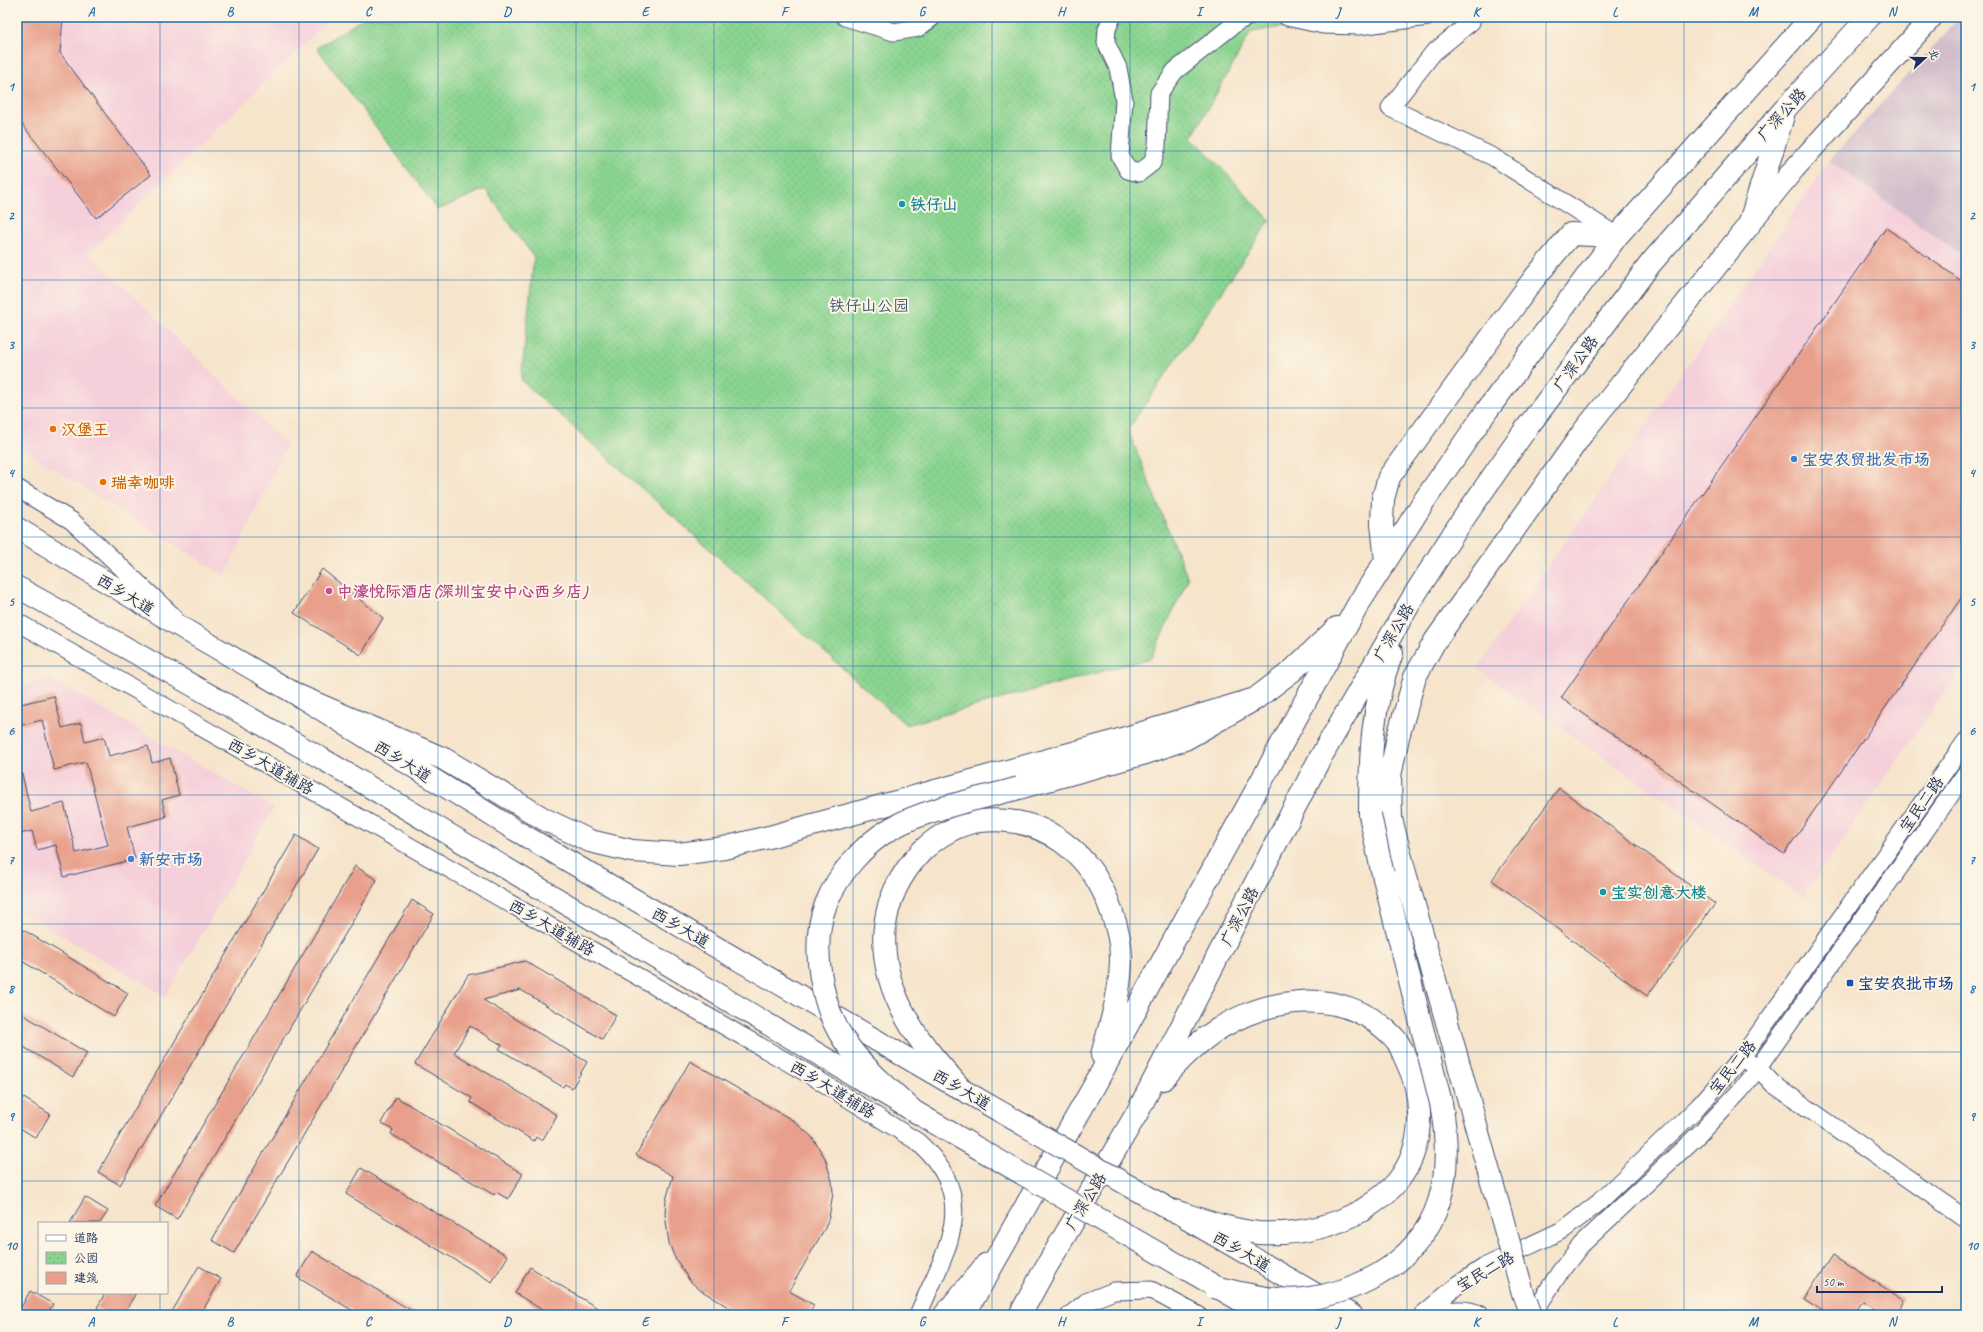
<svg xmlns="http://www.w3.org/2000/svg" width="1983" height="1332" font-family="Caveat,'LXGW WenKai TC',sans-serif">
<style>
.built{fill:#f5cfda}
.industrial{fill:#d1bdcb}
.park{fill:url(#park-dots);stroke:#528277}
.building{fill:#e8a08c}
.lines{fill:none;stroke-linecap:round;stroke-linejoin:round}
.minor-casing{stroke:#3c4a6e;stroke-width:19}
.major-casing{stroke:#3c4a6e;stroke-width:23}
.highway-casing{stroke:#3c4a6e;stroke-width:24}
.minor{stroke:#fff;stroke-width:17}
.major{stroke:#fff;stroke-width:21}
.highway{stroke:#fff;stroke-width:22}
.major-bridge-casing{stroke:#3c4a6e;stroke-width:23;stroke-linecap:butt}
.highway-bridge-casing{stroke:#3c4a6e;stroke-width:24;stroke-linecap:butt}
.major-bridge{stroke:#fff;stroke-width:21}
.highway-bridge{stroke:#fff;stroke-width:22}
.grid{fill:none;stroke:#1f6fb2;stroke-width:1;stroke-opacity:0.55}
.culture-dot{fill:#0f9aa8;stroke:#fcf5e5;stroke-width:1.5}
.food-dot{fill:#e8710a;stroke:#fcf5e5;stroke-width:1.5}
.shop-dot{fill:#3f7fe0;stroke:#fcf5e5;stroke-width:1.5}
.hotel-dot{fill:#d1479c;stroke:#fcf5e5;stroke-width:1.5}
.transit-dot{fill:#1a4fb4;stroke:#fcf5e5;stroke-width:1.5}
.labels{text-anchor:middle;stroke-width:4;stroke-linejoin:round;paint-order:stroke}
.street-label{font-size:16px;fill:#1b2f5e;stroke:#fcf5e5}
.culture-label{font-size:16px;font-weight:bold;fill:#0d838f;stroke:#fcf5e5;text-anchor:start}
.park-label{font-size:16px;fill:#37586a;stroke:#fcf5e5}
.food-label{font-size:16px;font-weight:bold;fill:#c56008;stroke:#fcf5e5;text-anchor:start}
.shop-label{font-size:16px;font-weight:bold;fill:#366cbe;stroke:#fcf5e5;text-anchor:start}
.hotel-label{font-size:16px;font-weight:bold;fill:#b23c85;stroke:#fcf5e5;text-anchor:start}
.transit-label{font-size:16px;font-weight:bold;fill:#164399;stroke:#fcf5e5;text-anchor:start}
.neatline{fill:none;stroke:#1f6fb2;stroke-width:1.5}
.grid-label{font-size:13px;text-anchor:middle;font-weight:bold;fill:#1f6fb2}
</style>
<defs>
<pattern id="park-dots" width="8" height="8" patternUnits="userSpaceOnUse"><rect width="8" height="8" fill="#8ad490"/><path d="M2 2h.1M6 6h.1" fill="none" stroke="#76b67f" stroke-width="1.8" stroke-linecap="round"/></pattern>
</defs>
<rect width="100%" height="100%" fill="#fcf5e5"/>
<filter id="ink" filterUnits="userSpaceOnUse"><feTurbulence type="fractalNoise" baseFrequency=".025" numOctaves="2"/><feDisplacementMap in="SourceGraphic" scale="8" xChannelSelector="R" yChannelSelector="G"/><feConvolveMatrix kernelMatrix="1 2 1 2 8 2 1 2 1" color-interpolation-filters="sRGB"/></filter>
<filter id="wash" filterUnits="userSpaceOnUse"><feTurbulence type="fractalNoise" baseFrequency=".012" numOctaves="4" result="noise"/><feDisplacementMap in="SourceGraphic" scale="16" xChannelSelector="R" yChannelSelector="G"/><feGaussianBlur stdDeviation="0.9" result="paint"/><feColorMatrix in="noise" values="0 0 0 0 0 0 0 0 0 0 0 0 0 0 0 0 0 1.4 0 .05"/><feComposite in="paint" operator="in"/></filter>
<g filter="url(#wash)">
<rect width="100%" height="100%" fill="#f6e4cb"/>
<!-- built -->
<path class="built" d="M17 17H332L89 253 287 445 225 576 17 446Z
M1829 161 1966 258V661L1803 897 1477 669Z
M50 678 274 808 166 996 17 910V687Z"/>
<!-- industrial -->
<path class="industrial" d="M1960 17H1966V258L1829 161Z"/>
<!-- park -->
<path class="park" d="M365 17H1346L1251 32 1192 137 1270 220 1128 430 1188 579 1151 658 906 725 521 380 534 257 485 189 438 210 317 48Z"/>
<g id="blocks">
<!-- building -->
<path class="building" d="M17 17H63L60 53 151 175 96 218 17 118Z
M1886 228 1966 284V591L1784 854 1561 698Z
M322 569 383 618 361 655 294 613Z
M54 696 62 728 81 723 85 742 104 737 109 756 148 746 152 763 170 758 179 795 162 800 166 817 127 827 135 859 64 877 56 845 37 850 32 831 17 835V774H22L31 812 64 803 76 853 108 845 86 762 54 770 42 720 17 726V705Z
M1559 788 1715 904 1647 996 1492 880Z
M296 835 318 849 120 1185 98 1172Z
M355 866 377 880 177 1219 155 1206Z
M412 900 434 914 234 1253 212 1240Z
M17 926 128 993 114 1017 17 958Z
M525 961 616 1015 602 1039 521 990 483 1000 587 1062 572 1088 565 1084 563 1087 499 1049 502 1045 470 1026 454 1053 557 1115 542 1141 536 1137 534 1141 470 1102 472 1098 415 1064 468 975Z
M17 1011 87 1053 73 1077 17 1043Z
M690 1061 794 1121 812 1137 825 1158 832 1181 833 1193 829 1217 825 1228 789 1291 814 1305 808 1315H741L699 1289 689 1280 674 1256 669 1243 665 1214 666 1200 673 1176 636 1155Z
M17 1094 50 1114 36 1138 17 1126Z
M396 1097 523 1174 508 1199 496 1192 494 1195 391 1134 393 1130 381 1123Z
M361 1168 508 1256 492 1282 346 1194Z
M85 1197 108 1211 100 1223H70Z
M312 1251 419 1315H360L297 1277Z
M1833 1254 1904 1300 1894 1315H1883L1863 1302 1854 1315H1828L1804 1300Z
M199 1266 221 1279 200 1315H170Z
M530 1267 609 1315H550L515 1293Z
M30 1291 53 1304 47 1315H17Z
M105 1293H136L123 1315H109L97 1308Z"/>
</g>
</g>
<g filter="url(#ink)">
<use href="#blocks" fill-opacity="0" stroke="#3c4a6e" stroke-width="1"/>
<g class="lines">
<defs>
<path id="minor" d="M845 17 894 32 918 28 933 17
M1112 17 1107 29 1106 43 1118 68 1124 100 1120 156 1128 170 1139 173 1152 163 1157 147 1159 93 1175 71 1237 22 1248 17
M1287 17 1323 25 1359 26 1428 17
M1471 17V22L1433 53 1390 108 1493 157 1617 236
M17 488 72 521 173 616
M17 622 812 1076 918 1142C982 1200 946 1249 918 1315
M1748 1062 1758 1068 1773 1084 1966 1219
M1070 1315 1086 1302 1114 1291 1151 1290 1198 1315
M1422 1315 1459 1284 1486 1266 1563 1230 1597 1204 1698 1107 1742 1057 1966 741
M1431 1315C1447 1310 1466 1307 1481 1315
M1532 1315 1560 1272 1581 1245 1699 1134 1740 1091 1758 1068 1966 773"/>
<path id="major" d="M1750 223 1794 169 1932 17
M17 528 194 635 301 697 515 830 955 1086
M17 587 107 637
M1190 1221 1352 1315
M944 1315 986 1264"/>
<path id="highway" d="M1386 561 1382 524 1383 499 1389 477 1533 280 1571 234 1617 236
M301 697 444 759 544 819 590 841 632 851 679 854 724 848 769 837 1109 743 1255 699
M1019 788 1146 753 1185 739 1255 699 1292 671 1337 628
M1370 815C1370 759 1371 706 1392 653
M1405 873 1391 819 1390 776 1398 737 1415 677 1435 641 1584 431 1749 225 1783 116
M1163 1079C1174 1066 1186 1054 1199 1043 1255 997 1344 980 1397 1041 1401 1047 1404 1056 1407 1062 1425 1099 1424 1149 1397 1182 1387 1194 1374 1203 1361 1211 1330 1228 1294 1235 1258 1233 1229 1230 1200 1219 1171 1210
M961 1089C942 1067 921 1045 907 1019 874 960 875 900 922 851 936 837 959 823 980 821 1044 814 1093 854 1112 913 1117 927 1121 943 1121 958 1121 992 1111 1022 1102 1055
M964 1315 1093 1088 1359 603 1424 501 1488 409 1617 236 1812 17
M1020 1315 1045 1269 1137 1113 1319 760 1415 594 1459 525 1523 433 1651 263 1785 109 1869 17"/>
</defs>
<!-- minor casing -->
<use href="#minor" class="minor-casing"/>
<!-- major casing -->
<use href="#major" class="major-casing"/>
<!-- highway casing -->
<use href="#highway" class="highway-casing"/>
<!-- minor -->
<use href="#minor" class="minor"/>
<!-- major -->
<use href="#major" class="major"/>
<!-- highway -->
<use href="#highway" class="highway"/>
<defs>
<path id="major-bridge" d="M107 637 321 758 912 1110 1265 1315
M961 1089 1171 1210"/>
<path id="highway-bridge" d="M1405 873 1523 1293 1531 1315
M912 1110C889 1088 862 1067 844 1040 821 1006 810 944 826 904 838 874 864 844 892 828 927 808 980 799 1019 788
M1214 1287C1244 1294 1274 1302 1304 1299 1330 1296 1354 1288 1376 1276 1444 1237 1454 1175 1441 1103L1381 866 1370 815"/>
</defs>
<!-- major-bridge casing -->
<use href="#major-bridge" class="major-bridge-casing"/>
<!-- highway-bridge casing -->
<use href="#highway-bridge" class="highway-bridge-casing"/>
<!-- major-bridge -->
<use href="#major-bridge" class="major-bridge"/>
<!-- highway-bridge -->
<use href="#highway-bridge" class="highway-bridge"/>
</g>
</g>
<!-- grid -->
<path class="grid" d="M160 17V1223M299 17V1315M438 17V1315M576 17V1315M714 17V1315M853 17V1315M992 17V1315M1130 17V1315M1268 17V1315M1407 17V1315M1546 17V1315M1684 17V1315M1822 17V1315M17 151H1966M17 280H1966M17 408H1966M17 537H1966M17 666H1966M17 795H1966M17 924H1966M17 1052H1966M17 1181H1966M160 1293V1315"/>
<!-- markers -->
<g class="culture-dot">
<circle cx="902" cy="204" r="4"/>
<circle cx="1603" cy="892" r="4"/>
</g>
<g class="food-dot">
<circle cx="53" cy="429" r="4"/>
<circle cx="103" cy="482" r="4"/>
</g>
<g class="shop-dot">
<circle cx="1794" cy="459" r="4"/>
<circle cx="131" cy="859" r="4"/>
</g>
<circle class="hotel-dot" cx="329" cy="591" r="4"/>
<rect class="transit-dot" x="1846" y="979" width="8" height="8" rx="2"/>
<g class="labels">
<!-- street labels -->
<g class="street-label">
<text transform="translate(1781 114) rotate(-48)" y="6">广深公路</text>
<text transform="translate(1575 363) rotate(-54)" y="6">广深公路</text>
<text transform="translate(126 594) rotate(31)" y="6">西乡大道</text>
<text transform="translate(1393 632) rotate(-60)" y="6">广深公路</text>
<text transform="translate(403 761) rotate(32)" y="6">西乡大道</text>
<text transform="translate(271 766) rotate(30)" y="6">西乡大道辅路</text>
<text transform="translate(1921 804) rotate(-55)" y="6">宝民二路</text>
<text transform="translate(1239 916) rotate(-63)" y="6">广深公路</text>
<text transform="translate(552 927) rotate(30)" y="6">西乡大道辅路</text>
<text transform="translate(681 927) rotate(30)" y="6">西乡大道</text>
<text transform="translate(1732 1067) rotate(-51)" y="6">宝民二路</text>
<text transform="translate(833 1089) rotate(31)" y="6">西乡大道辅路</text>
<text transform="translate(962 1089) rotate(30)" y="6">西乡大道</text>
<text transform="translate(1085 1201) rotate(-59)" y="6">广深公路</text>
<text transform="translate(1242 1251) rotate(30)" y="6">西乡大道</text>
<text transform="translate(1485 1271) rotate(-30)" y="6">宝民二路</text>
</g>
<!-- culture labels -->
<g class="culture-label">
<text x="910" y="210">铁仔山</text>
<text x="1611" y="898">宝实创意大楼</text>
</g>
<!-- park labels -->
<g class="park-label">
<text x="869" y="311">铁仔山公园</text>
</g>
<!-- food labels -->
<g class="food-label">
<text x="61" y="435">汉堡王</text>
<text x="111" y="488">瑞幸咖啡</text>
</g>
<!-- shop labels -->
<g class="shop-label">
<text x="1802" y="465">宝安农贸批发市场</text>
<text x="139" y="865">新安市场</text>
</g>
<!-- hotel labels -->
<g class="hotel-label">
<text x="337" y="597">中濠悦际酒店(深圳宝安中心西乡店)</text>
</g>
<!-- transit labels -->
<g class="transit-label">
<text x="1858" y="989">宝安农批市场</text>
</g>
</g>
<!-- margin -->
<rect width="1983" height="1332" fill="none" stroke="#fcf5e5" stroke-width="44"/>
<!-- legend -->
<rect x="38" y="1222" width="130" height="72" fill="#fcf5e5" stroke="#a2a6af"/>
<rect x="46" y="1235" width="20" height="6" fill="#ffffff" stroke="#a2a6af"/>
<text x="74" y="1242" font-size="12" fill="#1b2f5e">道路</text>
<rect x="46" y="1252" width="20" height="12" fill="url(#park-dots)" stroke="#a2a6af"/>
<text x="74" y="1262" font-size="12" fill="#1b2f5e">公园</text>
<rect x="46" y="1272" width="20" height="12" fill="#e8a08c" stroke="#a2a6af"/>
<text x="74" y="1282" font-size="12" fill="#1b2f5e">建筑</text>
<!-- north arrow -->
<g transform="translate(1925 58) rotate(69)" stroke="#fcf5e5" stroke-width="3" paint-order="stroke">
<path d="M0-3L7 15L0 10L-7 15Z" fill="#1b2f5e"/>
<text y="-6" font-size="11" font-weight="bold" text-anchor="middle" fill="#1b2f5e">北</text>
</g>
<!-- scale -->
<path d="M1817 1286v6h125v-6" fill="none" stroke="#1b2f5e" stroke-width="2"/>
<text x="1823" y="1286" font-size="12" fill="#1b2f5e" stroke="#fcf5e5" stroke-width="3" paint-order="stroke">50 m</text>
<rect x="22" y="22" width="1939" height="1288" class="neatline"/>
<g class="grid-label">
<text x="91" y="16">A</text>
<text x="230" y="16">B</text>
<text x="368" y="16">C</text>
<text x="507" y="16">D</text>
<text x="645" y="16">E</text>
<text x="784" y="16">F</text>
<text x="922" y="16">G</text>
<text x="1061" y="16">H</text>
<text x="1199" y="16">I</text>
<text x="1338" y="16">J</text>
<text x="1476" y="16">K</text>
<text x="1615" y="16">L</text>
<text x="1753" y="16">M</text>
<text x="1892" y="16">N</text>
<text x="11" y="91">1</text>
<text x="1972" y="91">1</text>
<text x="11" y="220">2</text>
<text x="1972" y="220">2</text>
<text x="11" y="349">3</text>
<text x="1972" y="349">3</text>
<text x="11" y="477">4</text>
<text x="1972" y="477">4</text>
<text x="11" y="606">5</text>
<text x="1972" y="606">5</text>
<text x="11" y="735">6</text>
<text x="1972" y="735">6</text>
<text x="11" y="864">7</text>
<text x="1972" y="864">7</text>
<text x="11" y="993">8</text>
<text x="1972" y="993">8</text>
<text x="11" y="1121">9</text>
<text x="1972" y="1121">9</text>
<text x="11" y="1250">10</text>
<text x="1972" y="1250">10</text>
<text x="91" y="1326">A</text>
<text x="230" y="1326">B</text>
<text x="368" y="1326">C</text>
<text x="507" y="1326">D</text>
<text x="645" y="1326">E</text>
<text x="784" y="1326">F</text>
<text x="922" y="1326">G</text>
<text x="1061" y="1326">H</text>
<text x="1199" y="1326">I</text>
<text x="1338" y="1326">J</text>
<text x="1476" y="1326">K</text>
<text x="1615" y="1326">L</text>
<text x="1753" y="1326">M</text>
<text x="1892" y="1326">N</text>
</g>
</svg>
